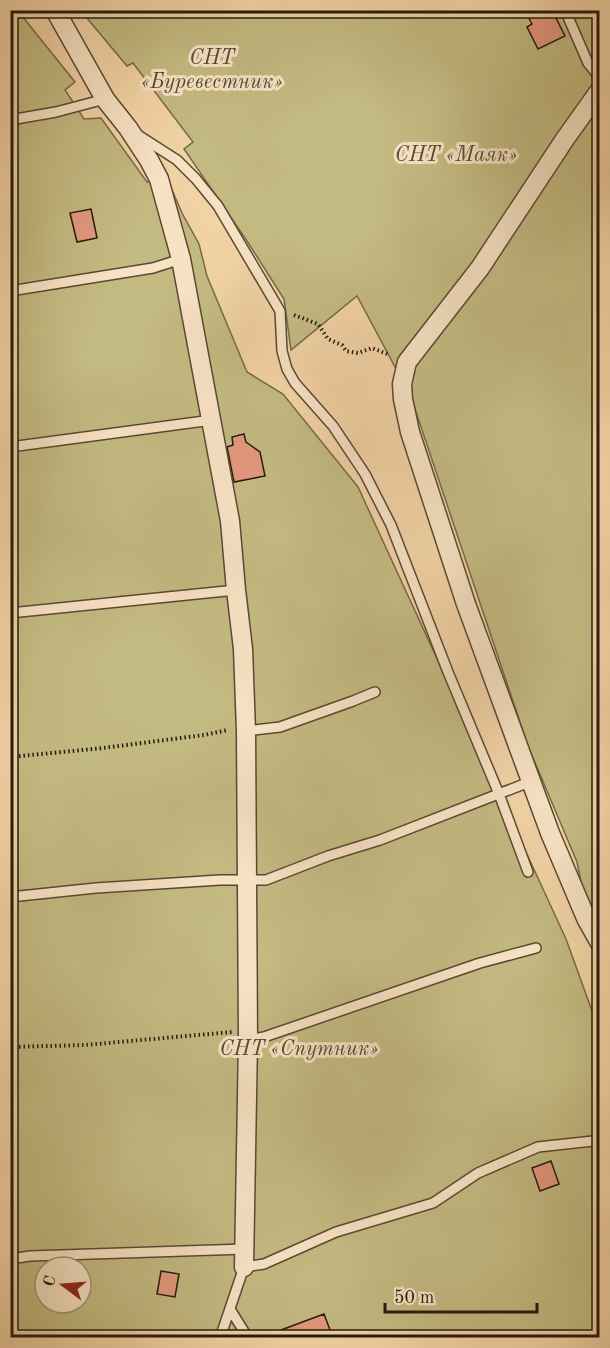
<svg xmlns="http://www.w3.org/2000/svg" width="610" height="1348" font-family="'Old Standard TT',serif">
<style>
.green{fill:#c3ba81;stroke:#746a48;stroke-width:1.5;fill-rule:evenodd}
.building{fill:#e3987e;stroke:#261b0f;stroke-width:1.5}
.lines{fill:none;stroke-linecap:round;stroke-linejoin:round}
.service-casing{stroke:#594934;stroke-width:12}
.minor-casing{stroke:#594934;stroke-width:21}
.path{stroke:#261b0f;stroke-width:4;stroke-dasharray:1.5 3;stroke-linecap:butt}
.service{stroke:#f7e2c4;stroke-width:9}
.minor{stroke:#f7e2c4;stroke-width:18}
.labels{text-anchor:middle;stroke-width:6;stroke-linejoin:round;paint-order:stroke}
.park-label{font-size:21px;font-style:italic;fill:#554b31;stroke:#f7e2c4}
</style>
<rect width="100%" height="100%" fill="#f2d3a5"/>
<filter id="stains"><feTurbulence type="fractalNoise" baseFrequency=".00333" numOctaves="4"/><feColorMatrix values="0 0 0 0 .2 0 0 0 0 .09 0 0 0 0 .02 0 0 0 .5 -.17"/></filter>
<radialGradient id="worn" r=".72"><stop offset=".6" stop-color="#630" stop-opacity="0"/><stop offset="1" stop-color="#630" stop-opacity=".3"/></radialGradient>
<!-- green -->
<path class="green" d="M10 11H18L75 82 65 90 84 119 101 118 147 182 167 178 182 213 199 244 207 276 247 372 283 394 358 487 566 939 599 1030V1337H11ZM45 1267H81V1303H45Z
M81 11H599V970L577 862 528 746 411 397 357 296 291 350 284 299 247 241 184 149 193 142 133 63 127 66Z"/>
<!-- building -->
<path class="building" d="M531 10H543L547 17 554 14 565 36 538 49 527 27 532 24 526 13Z
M91 209 97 238 77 242 70 213Z
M244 434 246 442 260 452 265 476 234 482 227 447 233 445 232 437Z
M551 1161 559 1184 540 1191 532 1168Z
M161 1271 179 1274 175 1297 157 1294Z
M324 1314 333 1338H284L281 1330Z"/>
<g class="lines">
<defs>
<path id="service" d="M565 10 588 63 600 78
M10 120 56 112 105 99
M138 135 177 160 196 179 218 206 280 311 282 351 287 369 295 383 333 426 365 474 391 525 448 672 499 794 528 872
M10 291 153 268 181 259
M10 447 212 420
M10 613 236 590
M246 731 280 727 353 701 375 692
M10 897 96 888 220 880H266L328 856 380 840 532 781
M248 1040 264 1037 480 963 536 948
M10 1259 30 1256 245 1249
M230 1309 248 1338
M220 1338 244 1267 264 1264 336 1232 433 1203 478 1173 538 1147 593 1141 600 1144"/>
<path id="minor" d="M55 10 105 99 128 128 149 160 159 179 181 259 230 521 236 590 243 649 246 731 248 1040 244 1267
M600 90 565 139 480 268 407 362 402 384 403 399 410 432 466 604 550 833 586 918 600 943"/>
</defs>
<!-- service casing -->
<use href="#service" class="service-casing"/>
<!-- minor casing -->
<use href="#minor" class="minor-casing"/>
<!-- path -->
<path class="path" d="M294 315 318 324 328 339 342 345 346 351 358 353 372 348 390 355
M10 757 103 748 204 735 228 730
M10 1047 85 1045 232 1032"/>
<!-- service -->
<use href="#service" class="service"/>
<!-- minor -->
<use href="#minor" class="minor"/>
</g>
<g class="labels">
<!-- park labels -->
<g class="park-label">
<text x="212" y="64">СНТ<tspan x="212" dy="24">«Буревестник»</tspan></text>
<text x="456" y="161">СНТ «Маяк»</text>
<text x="299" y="1055">СНТ «Спутник»</text>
</g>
</g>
<!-- margin -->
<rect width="610" height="1348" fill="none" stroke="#f2d3a5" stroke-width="36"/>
<rect x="12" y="12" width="586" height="1324" fill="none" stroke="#261b0f" stroke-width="3"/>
<rect x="18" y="18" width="574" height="1312" fill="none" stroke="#261b0f" stroke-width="1.5"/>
<!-- north arrow -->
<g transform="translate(63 1285) rotate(286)"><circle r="28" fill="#f7e2c4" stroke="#a3927c" stroke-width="1.5"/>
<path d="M0-4.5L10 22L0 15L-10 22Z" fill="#8f2418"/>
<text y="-9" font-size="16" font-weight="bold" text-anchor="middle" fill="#261b0f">С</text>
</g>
<!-- scale -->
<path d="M385 1303v9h152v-9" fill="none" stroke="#261b0f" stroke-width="3"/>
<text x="394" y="1303" font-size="18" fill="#261b0f" stroke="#f7e2c4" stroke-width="4.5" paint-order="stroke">50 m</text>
<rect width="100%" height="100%" filter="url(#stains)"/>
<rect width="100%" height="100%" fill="url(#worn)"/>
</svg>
